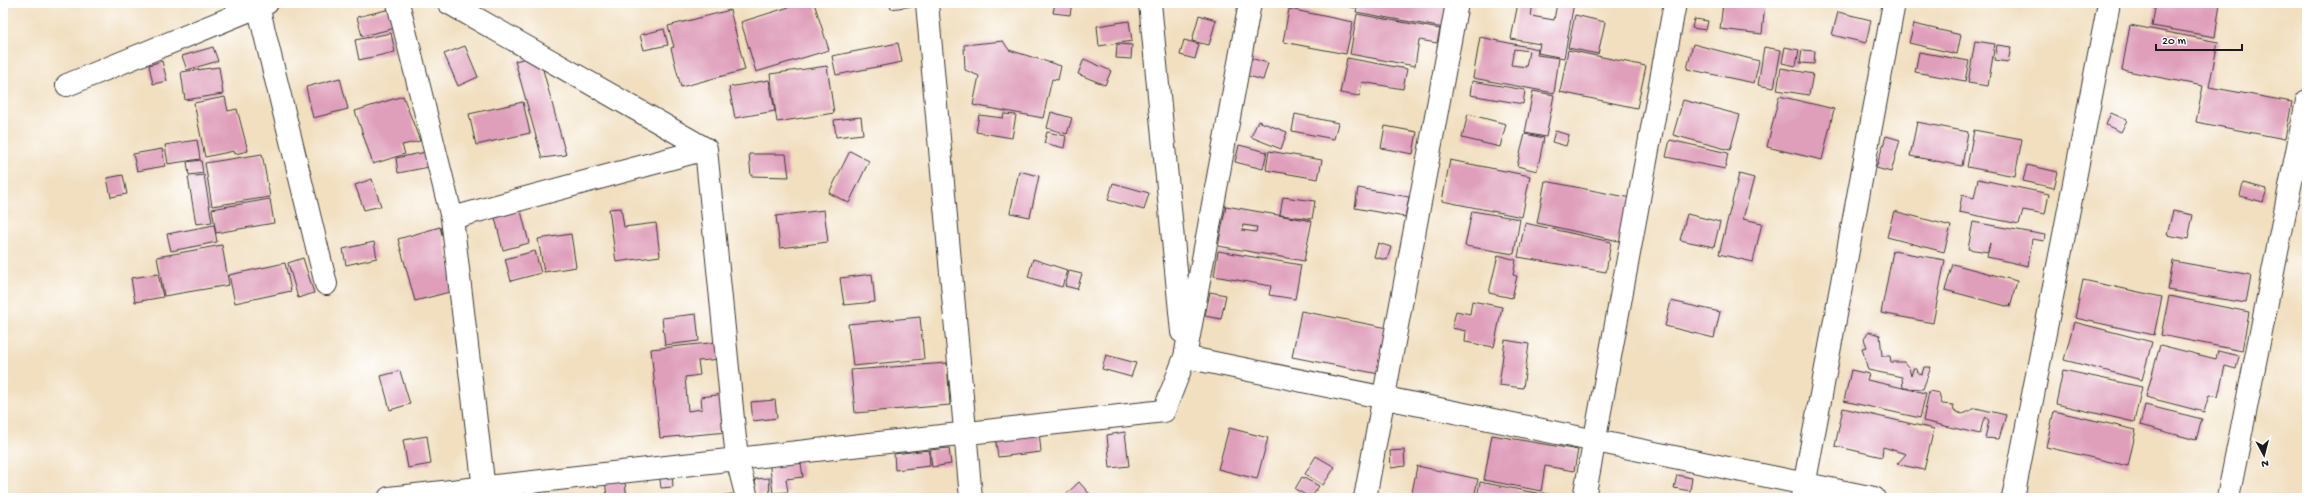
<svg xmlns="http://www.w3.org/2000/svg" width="2310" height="501" font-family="'Gochi Hand',sans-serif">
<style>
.building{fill:#df9eba;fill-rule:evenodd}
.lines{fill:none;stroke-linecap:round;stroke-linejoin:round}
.minor-casing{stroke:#3c3935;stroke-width:24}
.minor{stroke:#fff;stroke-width:22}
</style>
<rect width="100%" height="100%" fill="#fff"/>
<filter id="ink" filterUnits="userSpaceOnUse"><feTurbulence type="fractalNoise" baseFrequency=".025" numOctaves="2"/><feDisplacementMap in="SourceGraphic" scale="8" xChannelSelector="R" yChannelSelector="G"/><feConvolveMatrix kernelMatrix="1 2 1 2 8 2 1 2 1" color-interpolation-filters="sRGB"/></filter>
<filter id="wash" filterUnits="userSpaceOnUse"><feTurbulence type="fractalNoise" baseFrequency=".012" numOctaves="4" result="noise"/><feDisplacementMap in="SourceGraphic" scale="16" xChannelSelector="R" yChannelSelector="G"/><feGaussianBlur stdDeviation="0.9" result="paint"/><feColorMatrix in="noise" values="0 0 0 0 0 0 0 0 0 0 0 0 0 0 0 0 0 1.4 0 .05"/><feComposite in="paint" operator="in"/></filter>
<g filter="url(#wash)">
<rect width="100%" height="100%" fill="#f1dfc0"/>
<g id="blocks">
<!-- building -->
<path class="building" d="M802 3H814L829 50 756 72 741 22Z
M889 3H920V5L891 9Z
M1055 3H1072L1070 15 1053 13Z
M1329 3H1356L1355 8Z
M1358 3H1448L1444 28 1356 12Z
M1518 3H1533L1531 16 1554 20 1557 3H1574L1564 58 1538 53 1540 44 1511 39Z
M1723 3H1765L1762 34 1720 29Z
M2156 3H2220L2215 37 2152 26Z
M403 6 408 25 362 36 357 17Z
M1289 9 1353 22 1346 54 1283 42Z
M730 10 745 70 681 87 671 48 674 47 668 26Z
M1838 12 1871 20 1866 43 1832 35Z
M1357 14 1440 29 1437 43 1419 40 1415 66 1350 54Z
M1199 15 1216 20 1209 45 1192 41Z
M1575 15 1605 22 1598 54 1568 48Z
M1694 19 1708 21 1706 30 1692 28Z
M1129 21 1132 41 1099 46 1097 26Z
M1914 24 1961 35 1957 54 1909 43Z
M2130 25 2218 42 2209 87 2292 102 2285 139 2196 122 2203 86 2122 70Z
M664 29 668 45 644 50 640 35Z
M391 33 395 52 359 60 355 40Z
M1480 37 1538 49 1537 55 1559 58 1554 93 1473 78ZM1514 49 1529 51 1526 67 1511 65Z
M1184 40 1199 44 1195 59 1180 55Z
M1003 41 1009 50 1061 66 1058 80 1052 79 1043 118 973 105 979 76 965 70 964 45Z
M1975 41 1995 44 1988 86 1968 83Z
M898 43 902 62 836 75 832 56Z
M1117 44 1132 45 1131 59 1116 58Z
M1693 44 1759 61 1754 83 1687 69Z
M1997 45 2011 47 2008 62 1995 60Z
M465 46 478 77 458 86 444 54Z
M213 47 218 61 187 70 182 56Z
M1764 47 1781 50 1774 88 1758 85Z
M1785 47 1799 50 1796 66 1782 63Z
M1568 50 1646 66 1637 108 1560 92Z
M1802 50 1815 51 1814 64 1800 63Z
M1919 52 1969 61 1965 81 1915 72Z
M539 55 566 155 542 158 515 61Z
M1250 58 1268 63 1263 80 1245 75Z
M1347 58 1407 69 1403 89 1362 82 1359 96 1340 93Z
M1084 59 1111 71 1105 85 1078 74Z
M162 61 167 81 153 84 149 65Z
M827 66 834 113 777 122 770 74Z
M219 67 223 94 185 100 181 72Z
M1781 68 1813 74 1809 95 1777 90Z
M340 78 348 109 313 118 306 87Z
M769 80 775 111 735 118 729 87Z
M1472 81 1525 90 1523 104 1470 95Z
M1533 91 1554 95 1546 137 1525 133Z
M403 96 420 141 402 145 405 154 373 164 355 111Z
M1779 96 1834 109 1822 160 1767 147Z
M225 97 228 111 237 109 248 151 235 154 234 151 205 157 194 103Z
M1683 100 1740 115 1730 150 1673 135Z
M523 102 530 133 476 145 469 114Z
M1051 112 1072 118 1067 134 1047 128Z
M2111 113 2127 120 2121 132 2106 125Z
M1004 114 1016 115 1012 138 976 132 979 115 1003 118Z
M1295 114 1338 123 1334 139 1292 131Z
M1468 114 1506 124 1500 147 1462 138Z
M861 117 863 134 836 137 834 120Z
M1258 121 1287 132 1281 149 1251 137Z
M1917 122 1968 132 1962 166 1910 156Z
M1385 126 1417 132 1413 154 1381 148Z
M1974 130 2022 139 2015 176 1967 167Z
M1555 131 1569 135 1566 146 1552 142Z
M1047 132 1066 136 1064 148 1044 143Z
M1525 134 1544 138 1537 171 1517 166Z
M1886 136 1900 140 1891 172 1876 168Z
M197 140 200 159 168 164 165 145Z
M1670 140 1728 153 1725 169 1666 157Z
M1239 145 1267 152 1263 169 1235 162Z
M162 149 165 166 137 171 133 154Z
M850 151 869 161 849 203 829 193Z
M1269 151 1322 160 1318 179 1266 170Z
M426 152 429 167 398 173 396 158Z
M262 154 270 197 212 206 205 163Z
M749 154H786L789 177 751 176Z
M201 160 203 173 189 175 187 162Z
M1450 160 1530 176 1522 217 1442 201Z
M2027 165 2058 172 2054 188 2023 181Z
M1019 171 1039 176 1030 217 1010 213Z
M1739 174 1754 178 1743 219 1762 223 1753 262 1719 254Z
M123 175 127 194 111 197 107 178Z
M204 175 212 222 196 224 188 177Z
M372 179 381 206 364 210 355 185Z
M1978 179 2049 194 2045 214 2023 210 2019 224 1959 212 1962 195 1974 198Z
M1545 181 1631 198 1623 242 1537 223Z
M1113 183 1149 193 1144 210 1108 200Z
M2243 183 2267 189 2263 202 2240 196Z
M1358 188 1409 197 1405 217 1355 208Z
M1283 197 1315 201 1312 219 1280 215Z
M270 199 274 223 216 233 212 209Z
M1226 206 1312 221 1304 261 1218 246ZM1243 225 1257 227 1256 232 1242 230Z
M621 208 624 227 656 223 660 256 616 262 609 209Z
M824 210 828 242 780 248 776 216Z
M521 211 529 243 503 250 495 218Z
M1472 211 1520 219 1514 254 1465 246Z
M1894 211 1951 226 1944 252 1887 237Z
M2173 211 2193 215 2188 239 2167 235Z
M1687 214 1720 222 1714 247 1680 240Z
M1973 222 2045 235 2044 241 2032 239 2028 266 1987 257 1990 243 1988 252 1968 249Z
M1525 223 1611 242 1606 272 1518 257Z
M214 225 217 242 171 251 167 234Z
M440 227 457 290 415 301 398 239Z
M571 234 576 267 544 272 538 239Z
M374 242 377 258 346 265 343 249Z
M1378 243 1391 247 1387 260 1374 257Z
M222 245 229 285 164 296 157 257Z
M535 251 541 273 511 281 505 259Z
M1218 251 1301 265 1295 299 1269 295 1271 286 1214 276Z
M1893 251 1945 260 1933 323 1881 313Z
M1498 255 1516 260 1513 275 1517 276 1512 298 1489 293Z
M303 258 314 293 298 298 288 263Z
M1033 259 1067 270 1062 287 1028 277Z
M2173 261 2251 275 2246 303 2168 290Z
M285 263 291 291 235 303 229 275Z
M1953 264 2017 281 2010 307 1945 290Z
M1069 271 1082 274 1077 289 1065 286Z
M158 274 163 297 135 302 131 278Z
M872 274 875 302 844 305 840 278Z
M2083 280 2162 297 2154 335 2075 318Z
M1210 292 1226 295 1221 319 1205 316Z
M2169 296 2249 312 2242 351 2161 335Z
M1472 301 1502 307 1494 347 1465 342 1466 331 1452 328 1456 311 1470 314Z
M1671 301 1720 312 1714 338 1665 326Z
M1301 311 1388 328 1379 374 1292 357Z
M696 314 699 341 665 345 662 318Z
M920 317 924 359 853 366 848 324Z
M2074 322 2152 342 2142 380 2064 360Z
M1869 332 1880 335 1882 356H1890L1891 362H1904L1909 368 1911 376 1913 369H1917L1918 373 1922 374 1924 367H1931L1923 389 1903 388 1926 393 1920 418 1844 401 1851 370 1869 374 1867 380 1903 388 1902 377 1868 370 1862 348 1867 347 1864 339Z
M1505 340 1529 344 1523 388 1499 385Z
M719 342 721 359 698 361 700 375 685 377 688 411 702 409 701 397 724 394 728 432 660 438 651 349Z
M2160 345 2216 359 2218 351 2239 356 2236 369 2225 366 2218 397 2209 395 2204 412 2146 397Z
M1106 355 1136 363 1131 377 1102 369Z
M947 363 950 405 855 413 851 370Z
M2063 370 2142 387 2134 422 2056 404Z
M400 371 410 404 390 410 381 376Z
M1929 391 1939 393 1942 404 1953 405 1954 411 1962 414 1976 408 2006 415 1999 439 1985 438 1989 421 1986 417 1983 421 1980 434 1923 421Z
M775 400 777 418 753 421 751 402Z
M2145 405 2202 419 2196 440 2140 425Z
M1843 408 1934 429 1924 470 1897 464 1906 454 1883 447 1882 457 1835 446Z
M2054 411 2136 430 2128 466 2046 447Z
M1229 428 1268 438 1257 479 1218 469Z
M1039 431 1041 452 998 457 995 435Z
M1125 432 1129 466 1110 468 1107 435Z
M1492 435 1578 450 1574 471 1545 466 1541 491 1484 480Z
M427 436 431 464 408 468 403 440Z
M949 448 951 464 932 467 930 450Z
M929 450 930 466 895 470 894 454Z
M1404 450 1405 466 1391 468 1390 451Z
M1316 456 1335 467 1323 485 1305 474Z
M800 457 803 477 786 479 788 492 773 493 769 460Z
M1417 466 1478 479 1474 498H1411Z
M672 471 673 487 661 488 659 472Z
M1677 475 1692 478 1690 491 1674 488Z
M624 476 627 498H607L605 479Z
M1302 477 1319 486 1311 498 1295 489Z
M769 478 770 494 757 495 755 479Z
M1079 482 1093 498H1062Z
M1480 482 1541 494 1540 498H1477Z
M538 488 539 498H506V491Z
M1542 493 1564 497V498H1541Z
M732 494 733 498H713V497Z"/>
</g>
</g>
<g filter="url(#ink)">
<use href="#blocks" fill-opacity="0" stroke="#3c3935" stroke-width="1"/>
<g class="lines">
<defs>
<path id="minor" d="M398 3 452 218 485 498
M449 3 706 149
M927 3 971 498
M1150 3 1182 332
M258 6 326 284
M67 85 267 3
M706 149 737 459 747 498
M452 218 706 149
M1185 357 1874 498
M1802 497 1894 3
M389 498 1164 411 1185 357 1250 3
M1365 498 1457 3
M1584 498 1675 3
M2013 498 2109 3
M2228 498 2307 101"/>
</defs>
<!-- minor casing -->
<use href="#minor" class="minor-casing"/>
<!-- minor -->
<use href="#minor" class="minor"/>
</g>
</g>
<!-- margin -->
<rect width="2310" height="501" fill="none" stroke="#fff" stroke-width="16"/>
<!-- north arrow -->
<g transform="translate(2264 455) rotate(173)" stroke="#ffffff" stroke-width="3" paint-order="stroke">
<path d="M0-3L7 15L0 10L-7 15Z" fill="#1c1c1c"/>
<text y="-6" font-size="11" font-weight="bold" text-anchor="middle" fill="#1c1c1c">N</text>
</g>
<!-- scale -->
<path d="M2156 44v6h86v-6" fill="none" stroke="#1c1c1c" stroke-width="2"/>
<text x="2162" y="44" font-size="12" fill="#1c1c1c" stroke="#ffffff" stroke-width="3" paint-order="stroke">20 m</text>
</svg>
